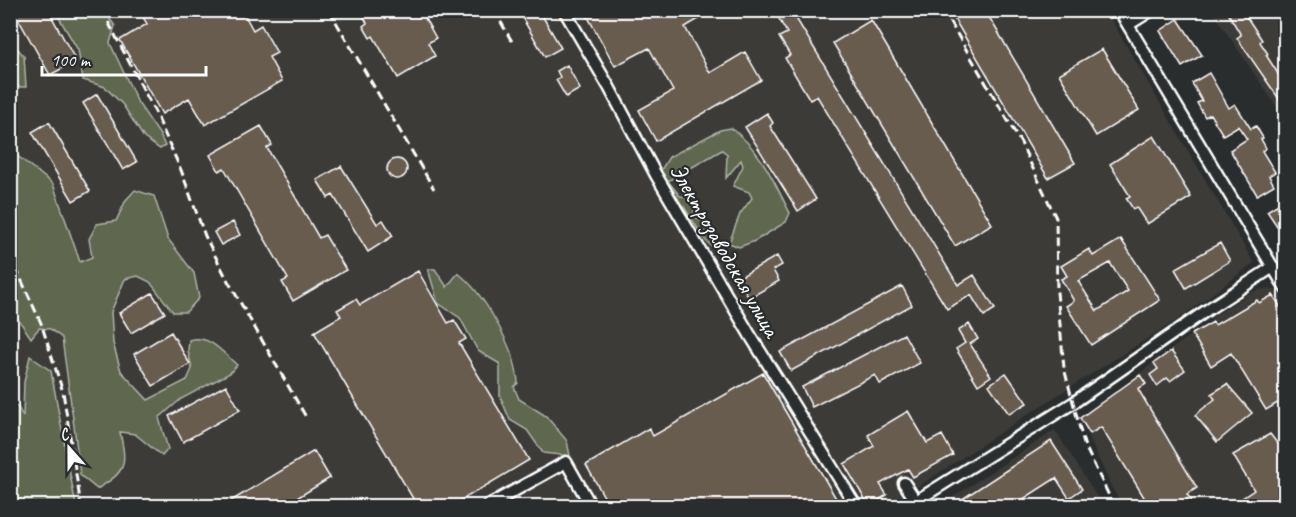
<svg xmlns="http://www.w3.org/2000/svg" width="1296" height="517" font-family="Caveat,sans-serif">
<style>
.built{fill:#3c3b38}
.green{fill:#5e684f;stroke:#aeb4a7;stroke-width:1.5}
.building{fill:#675c4f;stroke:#fff;stroke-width:1.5;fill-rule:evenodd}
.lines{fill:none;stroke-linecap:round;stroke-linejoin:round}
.minor-casing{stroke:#fff;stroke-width:15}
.minor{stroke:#2a2d2e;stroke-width:10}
.rail{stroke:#fff;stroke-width:3;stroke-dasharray:9 4.5;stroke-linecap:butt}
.labels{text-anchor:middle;stroke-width:4.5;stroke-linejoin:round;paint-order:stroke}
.street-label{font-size:24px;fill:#fff;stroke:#2a2d2e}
</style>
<rect width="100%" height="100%" fill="#2a2d2e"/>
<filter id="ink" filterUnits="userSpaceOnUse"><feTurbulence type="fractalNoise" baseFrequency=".0167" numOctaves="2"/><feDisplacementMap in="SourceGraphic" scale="12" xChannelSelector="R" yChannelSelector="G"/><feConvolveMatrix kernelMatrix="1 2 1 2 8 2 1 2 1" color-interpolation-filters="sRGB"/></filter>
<g filter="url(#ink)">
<!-- built -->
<path class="built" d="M10 11H1106L1254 263 1177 320 1034 410 889 506H11Z
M1212 11H1285V119Z
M1268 288 1278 291 1286 304 1285 506H1123L1112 488 1080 418 1192 334 1213 322 1210 319 1251 292Z
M1055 430 1103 506H939Z"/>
<!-- green -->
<path class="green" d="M55 11H104L115 26 110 43 138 103 160 135 165 146 160 149 144 138 123 105 105 87 83 80 78 50Z
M11 41 24 56 26 87H12L10 81Z
M731 128C762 151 773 180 790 213L786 222 755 241 739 247 729 243 740 214 752 198 749 192 733 186 743 166 741 160 726 178 727 154 722 150 668 181 680 196 693 198 695 217 709 225 720 243 716 250 705 240 684 207 666 188 661 170 669 157 720 130Z
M10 150 53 184 80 262 92 257 89 239 97 224 116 221 126 200 135 190 154 196 168 239 194 273 199 298 186 312H173L150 282 138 276 125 279 111 312 113 343 121 371 148 400 187 380 192 369 188 351 189 340C210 334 222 352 237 365L230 373 181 399 159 418 168 449 162 456 135 434 120 432C127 465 127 471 97 489L80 475C75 429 68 384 62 338L50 329 39 328 31 338 18 319 11 301Z
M428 269H435L447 287 458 273C484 293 516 349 518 383L514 387 519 399 546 416 567 441 570 456 543 453 527 430 510 420 500 396V364L478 351 460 318 438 303Z
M30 356 51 371 76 506H13L11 503V403L18 407 23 417 24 382Z"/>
<!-- building -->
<path class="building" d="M24 10H48L76 61 50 75 16 15Z
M139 10H242L253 30 261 25 277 53 269 57 282 81 205 125 189 98 162 114 120 40 147 24Z
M360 10H420L436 38 428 43 435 56 398 78 373 36 370 38 363 26 367 23Z
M526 10H539L561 48 545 57 520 14Z
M584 10H714L685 27 710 73 745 52 761 80 656 141 639 110 673 91 649 48 615 66Z
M788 10H791L958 285 974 275 995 309 984 316 971 295 947 309 817 96 810 100 785 58 790 55 779 37 787 33 778 17Z
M949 10H985L1075 163 1048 178Z
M1226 10H1242L1262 40 1260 42 1268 54 1266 55 1286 86V109L1237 38 1241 35Z
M1178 19 1202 55 1182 67 1160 31Z
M871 20 992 224 955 246 833 43Z
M1102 49 1139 110 1096 136 1059 74Z
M567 65 580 89 566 97 556 80 560 77 557 71Z
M1209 73 1229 108 1235 104 1251 129 1256 126 1263 138 1261 139 1266 148 1262 151 1275 172 1269 176 1274 185 1257 195 1230 150 1247 139 1238 126 1223 135 1210 114 1205 117 1197 103 1202 101 1192 83Z
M97 94 137 162 123 170 83 103Z
M767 113 773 123 770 126 816 199 798 211 745 127Z
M49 122 90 191 73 201 32 132Z
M261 126 272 145 267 148 319 238 325 235 346 270 293 301 282 282 288 279 224 168 219 171 210 155Z
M1154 136 1191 197 1147 224 1136 207 1133 209 1126 198 1130 196 1110 164Z
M387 169a10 10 0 1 1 20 0a10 10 0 1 1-20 0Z
M341 166 377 224 383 220 393 236 368 252 333 195 328 198 317 180Z
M1286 199V220L1277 226 1267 211Z
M233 222 240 235 221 245 214 232Z
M1121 239 1160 300 1091 345 1066 306 1074 301 1061 279 1067 276 1061 266 1089 249 1093 256ZM1110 263 1128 291 1097 311 1078 281Z
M1220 243 1230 261 1186 288 1175 269Z
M777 256 782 265 773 270 779 281 749 298 738 278Z
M418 271 448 323 454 320 466 339 459 343 529 460 450 507H418L314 332 341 316 337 310 356 299 360 305Z
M902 286 912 305 791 371 780 352Z
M152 293 165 313 131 333 119 313Z
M1273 295 1286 316V398L1266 410 1231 353 1211 366 1192 334 1213 322 1215 325 1257 300 1259 303Z
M969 324 978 339 970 344 991 376 978 385 956 349 965 343 958 331Z
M171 332 190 364 153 386 134 354Z
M904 334 920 363 880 384 875 375 812 407 802 387Z
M1171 351 1185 370 1170 381 1167 378 1157 386 1150 375 1158 369 1154 363Z
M763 373 841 507H610L586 465 649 428 653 436Z
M1006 373 1027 403 1009 414 989 385Z
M1140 375 1146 384 1138 389 1197 488 1187 494 1195 507H1150L1101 427 1090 434 1080 418Z
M1227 384 1252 413 1217 442 1195 415 1215 399 1211 394Z
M226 385 240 410 183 442 169 416Z
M908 411 927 443 942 435 953 455 913 477 908 469 880 484 887 495 869 506 844 464 874 446 868 435Z
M1270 434 1277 443 1286 437V507H1229L1254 490 1233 455Z
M1051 441 1082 489 1069 498 1056 478 1011 507H950Z
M314 451 330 478 282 507H221Z"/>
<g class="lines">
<defs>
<path id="minor" d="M564 10 609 87 656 175 750 335 856 506
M1119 10 1286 289
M1128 25 1152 10
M904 483 916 501
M487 506 566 462 591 506
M915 506 916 501 1073 403 1210 308 1273 267"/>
</defs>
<!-- minor casing -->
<use href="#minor" class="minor-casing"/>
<!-- minor -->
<use href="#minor" class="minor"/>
<!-- rail -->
<path class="rail" d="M102 10 155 112 181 170 205 236 228 281 306 417
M329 10 434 189
M494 10 514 45
M943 10 1021 143 1056 218 1057 292 1064 368 1084 444 1114 506
M10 255 41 323 63 392 81 506"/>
</g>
</g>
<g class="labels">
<!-- street labels -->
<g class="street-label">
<text transform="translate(725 250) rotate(60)" y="8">Электрозаводская улица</text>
</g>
</g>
<!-- margin -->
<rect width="1296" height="517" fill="none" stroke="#2a2d2e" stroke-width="36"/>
<rect x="18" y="18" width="1260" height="481" fill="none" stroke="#fff" stroke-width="2" filter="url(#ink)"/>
<!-- north arrow -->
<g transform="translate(69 448) rotate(339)" stroke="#2a2d2e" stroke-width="4.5" paint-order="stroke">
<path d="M0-4.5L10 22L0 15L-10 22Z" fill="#ffffff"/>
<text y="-9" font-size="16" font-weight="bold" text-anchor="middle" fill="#ffffff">С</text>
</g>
<!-- scale -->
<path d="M42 66v9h164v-9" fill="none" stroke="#ffffff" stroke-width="3"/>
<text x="51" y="66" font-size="18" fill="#ffffff" stroke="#2a2d2e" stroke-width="4.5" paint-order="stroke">100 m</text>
</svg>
